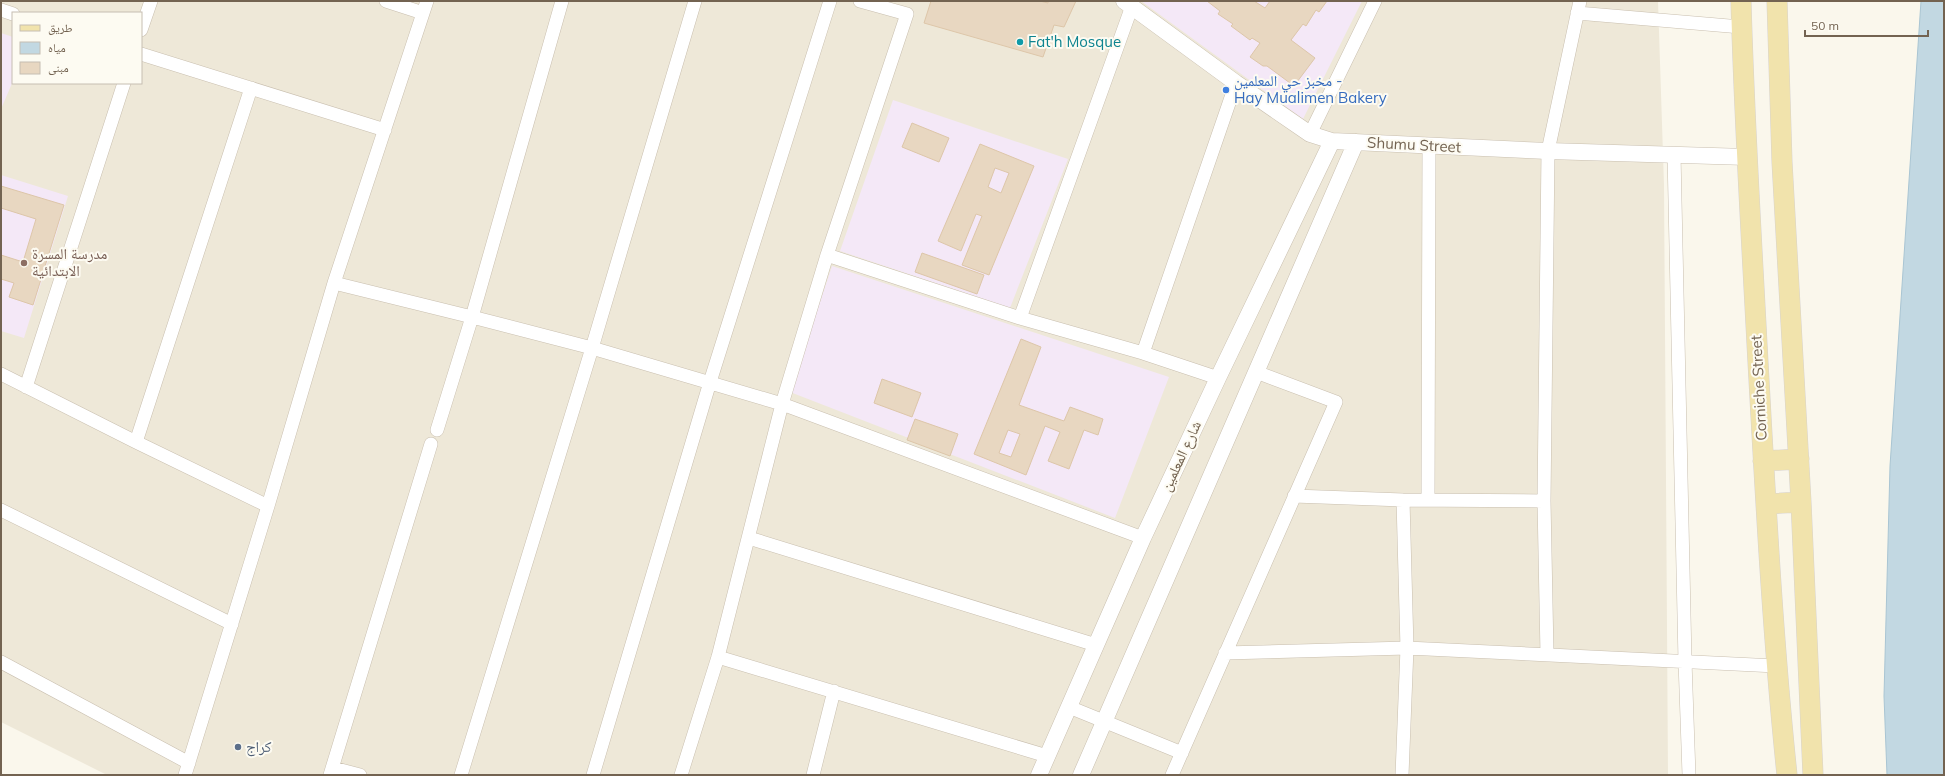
<svg xmlns="http://www.w3.org/2000/svg" width="1945" height="776" font-family="Mulish,'Noto Naskh Arabic',sans-serif">
<style>
.residential{fill:#eee8d8;fill-rule:evenodd}
.education{fill:#f4e8f7}
.water{fill:#c2d8e2;stroke:#a9c5d3}
.building{fill:#e8d7c1;stroke:#ddc6a9;fill-rule:evenodd}
.lines{fill:none;stroke-linecap:round;stroke-linejoin:round}
.minor-casing{stroke:#c9bfaf;stroke-width:14}
.tertiary-casing{stroke:#c9bfaf;stroke-width:17}
.primary-casing{stroke:#d8d3ce;stroke-width:21}
.minor{stroke:#fff;stroke-width:13}
.tertiary{stroke:#fff;stroke-width:16}
.primary{stroke:#f1e3ac;stroke-width:20}
.culture-dot{fill:#0f9aa8;stroke:#fdfbf2;stroke-width:1.5}
.shop-dot{fill:#3f7fe0;stroke:#fdfbf2;stroke-width:1.5}
.education-dot{fill:#8d6e63;stroke:#fdfbf2;stroke-width:1.5}
.service-dot{fill:#5c6f8a;stroke:#fdfbf2;stroke-width:1.5}
.labels{text-anchor:middle;stroke-width:4;stroke-linejoin:round;paint-order:stroke}
.culture-label{font-size:15px;fill:#0d838f;stroke:#fdfbf2;text-anchor:start}
.shop-label{font-size:15px;fill:#366cbe;stroke:#fdfbf2;text-anchor:start}
.street-label{font-size:15px;fill:#736351;stroke:#fdfbf2}
.education-label{font-size:15px;fill:#785e54;stroke:#fdfbf2;text-anchor:start}
.service-label{font-size:15px;fill:#4e5e75;stroke:#fdfbf2;text-anchor:start}
</style>
<rect width="100%" height="100%" fill="#faf7ec"/>
<!-- residential -->
<path class="residential" d="M1 1H1658L1664 185 1668 775H107L1 722ZM13 13H141V83H13Z"/>
<!-- education -->
<path class="education" d="M1141 1H1362L1303 119Z
M1 33 13 37V81L1 109Z
M893 100 1068 159 1010 308 840 251Z
M1 175 68 196 24 338 1 331Z
M832 266 1169 377 1115 518 790 392Z"/>
<!-- water -->
<path class="water" d="M1921 1H1944V775H1887L1884 696 1890 466Z"/>
<!-- building -->
<path class="building" d="M931 1H1040L1048 3V1H1076L1064 27 1054 25 1043 57 924 23Z
M1207 1H1254L1265 8 1270 1H1327L1319 12 1316 10 1306 26 1303 24 1291 40 1315 58 1294 86 1267 66H1263L1250 57 1260 43 1252 38 1250 40 1231 26 1233 24 1218 14 1220 11Z
M912 123 949 138 939 162 902 147Z
M980 144 1034 166 989 275 962 265 982 216 976 214 961 251 938 241ZM995 168 1009 173 1001 193 988 187Z
M1 186 64 205 33 305 9 297 14 283 1 279V255L23 262 36 219 1 208Z
M922 253 984 275 977 294 915 272Z
M1021 339 1041 347 1019 405 1064 421 1070 407 1103 419 1098 435 1084 430 1069 469 1048 461 1060 432 1045 426 1026 475 974 454ZM1008 430 1020 434 1011 457 999 453Z
M882 379 921 393 912 417 874 403Z
M915 419 958 434 950 456 907 440Z"/>
<g class="lines">
<defs>
<path id="minor" d="M386 1 423 13
M1 10 13 14
M1577 13 1741 27
M141 30 151 1
M141 54 385 130
M1310 134 1375 1
M1674 154 1685 661 1689 775
M827 255 1020 318 1143 353 1218 378
M334 283 472 317 592 348 782 404 1143 538
M1020 318 1132 6
M1143 353 1236 83
M1 374 136 442 268 506
M26 387 124 83
M437 430 472 317 562 1
M136 442 251 88
M1294 496 1403 500 1544 501
M1428 500 1429 146
M1 510 232 624
M749 538 1096 645
M1225 653 1407 648 1776 666
M1547 654 1544 501 1548 151 1580 1
M718 657 1047 756
M1 662 189 763
M1069 707 1182 753
M333 768 360 775
M185 775 268 506 334 283 427 1
M330 775 431 444
M461 775 592 348 695 1
M593 775 710 382 830 1
M681 775 718 657 782 404 827 255 907 14 860 1
M813 775 834 691
M1172 775 1336 402 1256 372
M1402 775 1407 648 1403 500"/>
<path id="tertiary" d="M1124 1 1236 83 1310 134 1332 141 1548 151 1747 157
M1039 775 1143 538 1218 378 1332 141
M1081 775 1356 142"/>
<path id="primary" d="M1741 1C1744 115 1751 229 1757 344 1765 488 1772 631 1787 775
M1777 1 1782 162 1801 502 1813 775
M1763 461 1799 459
M1766 504 1801 502"/>
</defs>
<!-- minor casing -->
<use href="#minor" class="minor-casing"/>
<!-- tertiary casing -->
<use href="#tertiary" class="tertiary-casing"/>
<!-- primary casing -->
<use href="#primary" class="primary-casing"/>
<!-- minor -->
<use href="#minor" class="minor"/>
<!-- tertiary -->
<use href="#tertiary" class="tertiary"/>
<!-- primary -->
<use href="#primary" class="primary"/>
</g>
<!-- markers -->
<circle class="culture-dot" cx="1020" cy="42" r="4"/>
<circle class="shop-dot" cx="1226" cy="90" r="4"/>
<circle class="education-dot" cx="24" cy="263" r="4"/>
<circle class="service-dot" cx="238" cy="747" r="4"/>
<g class="labels">
<!-- culture labels -->
<g class="culture-label">
<text x="1028" y="47">Fat'h Mosque</text>
</g>
<!-- shop labels -->
<g class="shop-label">
<text x="1234" y="86">مخبز حي المعلمين -<tspan x="1234" dy="17">Hay Mualimen Bakery</tspan></text>
</g>
<!-- street labels -->
<g class="street-label">
<text transform="translate(1414 145) rotate(3)" y="5">Shumu Street</text>
<text transform="translate(1759 388) rotate(-93)" y="5">Corniche Street</text>
<text transform="translate(1181 456) rotate(-65)" y="5">شارع المعلمين</text>
</g>
<!-- education labels -->
<g class="education-label">
<text x="32" y="259">مدرسة المسرة<tspan x="32" dy="17">الابتدائية</tspan></text>
</g>
<!-- service labels -->
<g class="service-label">
<text x="246" y="752">كراج</text>
</g>
</g>
<!-- border -->
<rect width="1945" height="776" fill="none" stroke="#736351" stroke-width="4"/>
<!-- legend -->
<rect x="12" y="12" width="130" height="72" fill="#fdfbf2" stroke="#c6beb2"/>
<rect x="20" y="25" width="20" height="6" fill="#f1e3ac" stroke="#c6beb2"/>
<text x="48" y="32" font-size="12" fill="#736351">طريق</text>
<rect x="20" y="42" width="20" height="12" fill="#c2d8e2" stroke="#c6beb2"/>
<text x="48" y="52" font-size="12" fill="#736351">مياه</text>
<rect x="20" y="62" width="20" height="12" fill="#e8d7c1" stroke="#c6beb2"/>
<text x="48" y="72" font-size="12" fill="#736351">مبنى</text>
<!-- scale -->
<path d="M1805 30v6h123v-6" fill="none" stroke="#736351" stroke-width="2"/>
<text x="1811" y="30" font-size="12" fill="#736351" stroke="#fdfbf2" stroke-width="3" paint-order="stroke">50 m</text>
</svg>
